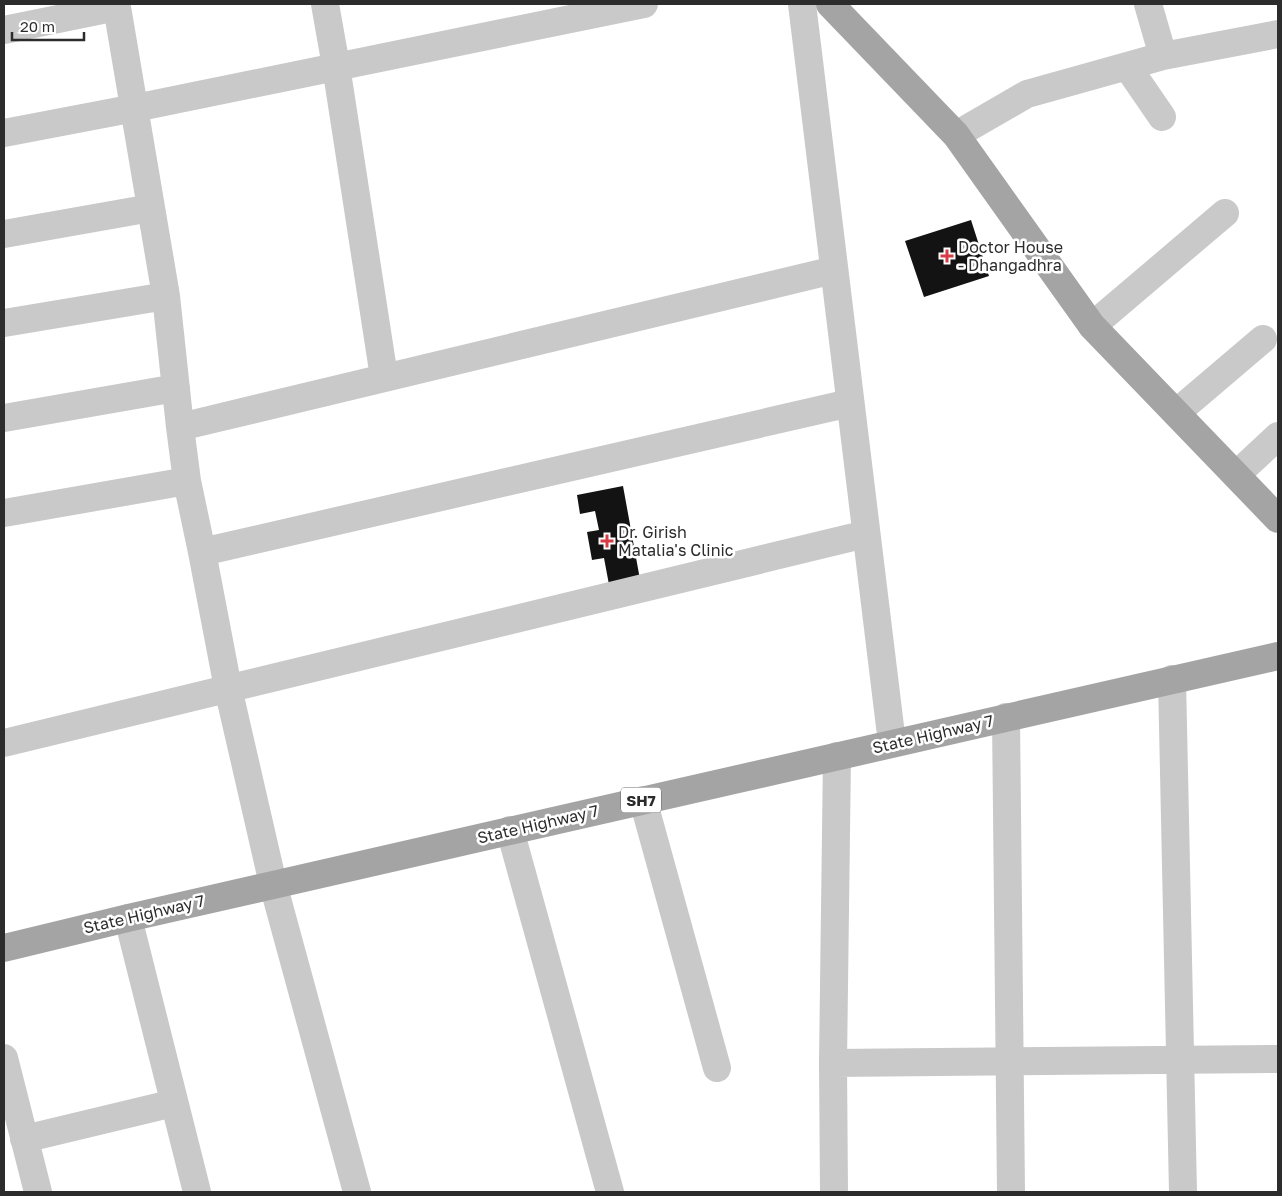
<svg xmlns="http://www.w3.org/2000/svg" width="1282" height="1196" viewBox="0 0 1282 1196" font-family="'Golos Text',sans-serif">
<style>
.building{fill:#131313}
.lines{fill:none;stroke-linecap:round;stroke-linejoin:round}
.minor{stroke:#c9c9c9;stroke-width:28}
.major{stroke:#a4a4a4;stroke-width:28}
.poi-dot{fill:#d53c45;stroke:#fff;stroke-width:2}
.labels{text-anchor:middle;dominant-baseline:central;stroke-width:5;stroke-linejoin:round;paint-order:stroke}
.shield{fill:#fff;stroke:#6b6b6b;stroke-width:1}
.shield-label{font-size:15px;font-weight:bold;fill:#2c2c2c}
.poi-label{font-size:16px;fill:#2c2c2c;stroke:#fff;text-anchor:start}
.street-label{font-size:16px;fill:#2c2c2c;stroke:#fff}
</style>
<rect width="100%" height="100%" fill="#fff"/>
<path class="building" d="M971,220L989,276L924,297L905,241Z
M623,486L641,585L610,590L604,558L592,560L587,532L599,530L595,511L580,514L577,495Z"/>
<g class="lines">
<path class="minor" d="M325,4L336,66L384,377
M802,4L892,743
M1148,4L1163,56
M4,30L117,7L166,296L180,427L187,481L202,552L228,688L273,884L357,1192
M1127,66L1162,117
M4,133L135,108L644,4
M956,135L1027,94L1163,56L1278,34
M4,234L151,208
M4,323L166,296
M1092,326L1225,213
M1176,413L1263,339
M4,418L176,388
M180,427L834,270
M1236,475L1278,436
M4,513L187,481
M202,552L850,403
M1172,679L1183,1192
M1006,717L1011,1192
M4,743L866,534
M643,800L717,1068
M510,830L610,1192
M128,918L197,1192
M4,1058L38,1192
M833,1063L1278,1059
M24,1139L174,1103
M834,1192L833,1063L837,756"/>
<path class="major" d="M830,4L956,135L1092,326L1278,519
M4,948L128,918L1278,656"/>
</g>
<g class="poi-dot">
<path d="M944.5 248.5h5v5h5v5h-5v5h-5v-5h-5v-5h5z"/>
<path d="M604.5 533.5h5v5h5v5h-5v5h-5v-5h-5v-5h5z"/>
</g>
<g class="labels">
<rect class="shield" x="621" y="787.5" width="40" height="25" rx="4"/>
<g class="shield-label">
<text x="641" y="800">SH7</text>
</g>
<g class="poi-label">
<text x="958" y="247">Doctor House<tspan x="958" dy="18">- Dhangadhra</tspan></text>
<text x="618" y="532">Dr. Girish<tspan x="618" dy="18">Matalia's Clinic</tspan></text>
</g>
<g class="street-label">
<text transform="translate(933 734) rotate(-13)">State Highway 7</text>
<text transform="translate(538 824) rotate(-13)">State Highway 7</text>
<text transform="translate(144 914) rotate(-13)">State Highway 7</text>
</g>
</g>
<rect width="1282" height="1196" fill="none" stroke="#2c2c2c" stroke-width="10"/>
<path d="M12 32v8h72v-8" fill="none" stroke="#2c2c2c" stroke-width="2.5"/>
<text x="20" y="32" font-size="15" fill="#2c2c2c" stroke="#ffffff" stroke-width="4" paint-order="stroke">20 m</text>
</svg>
